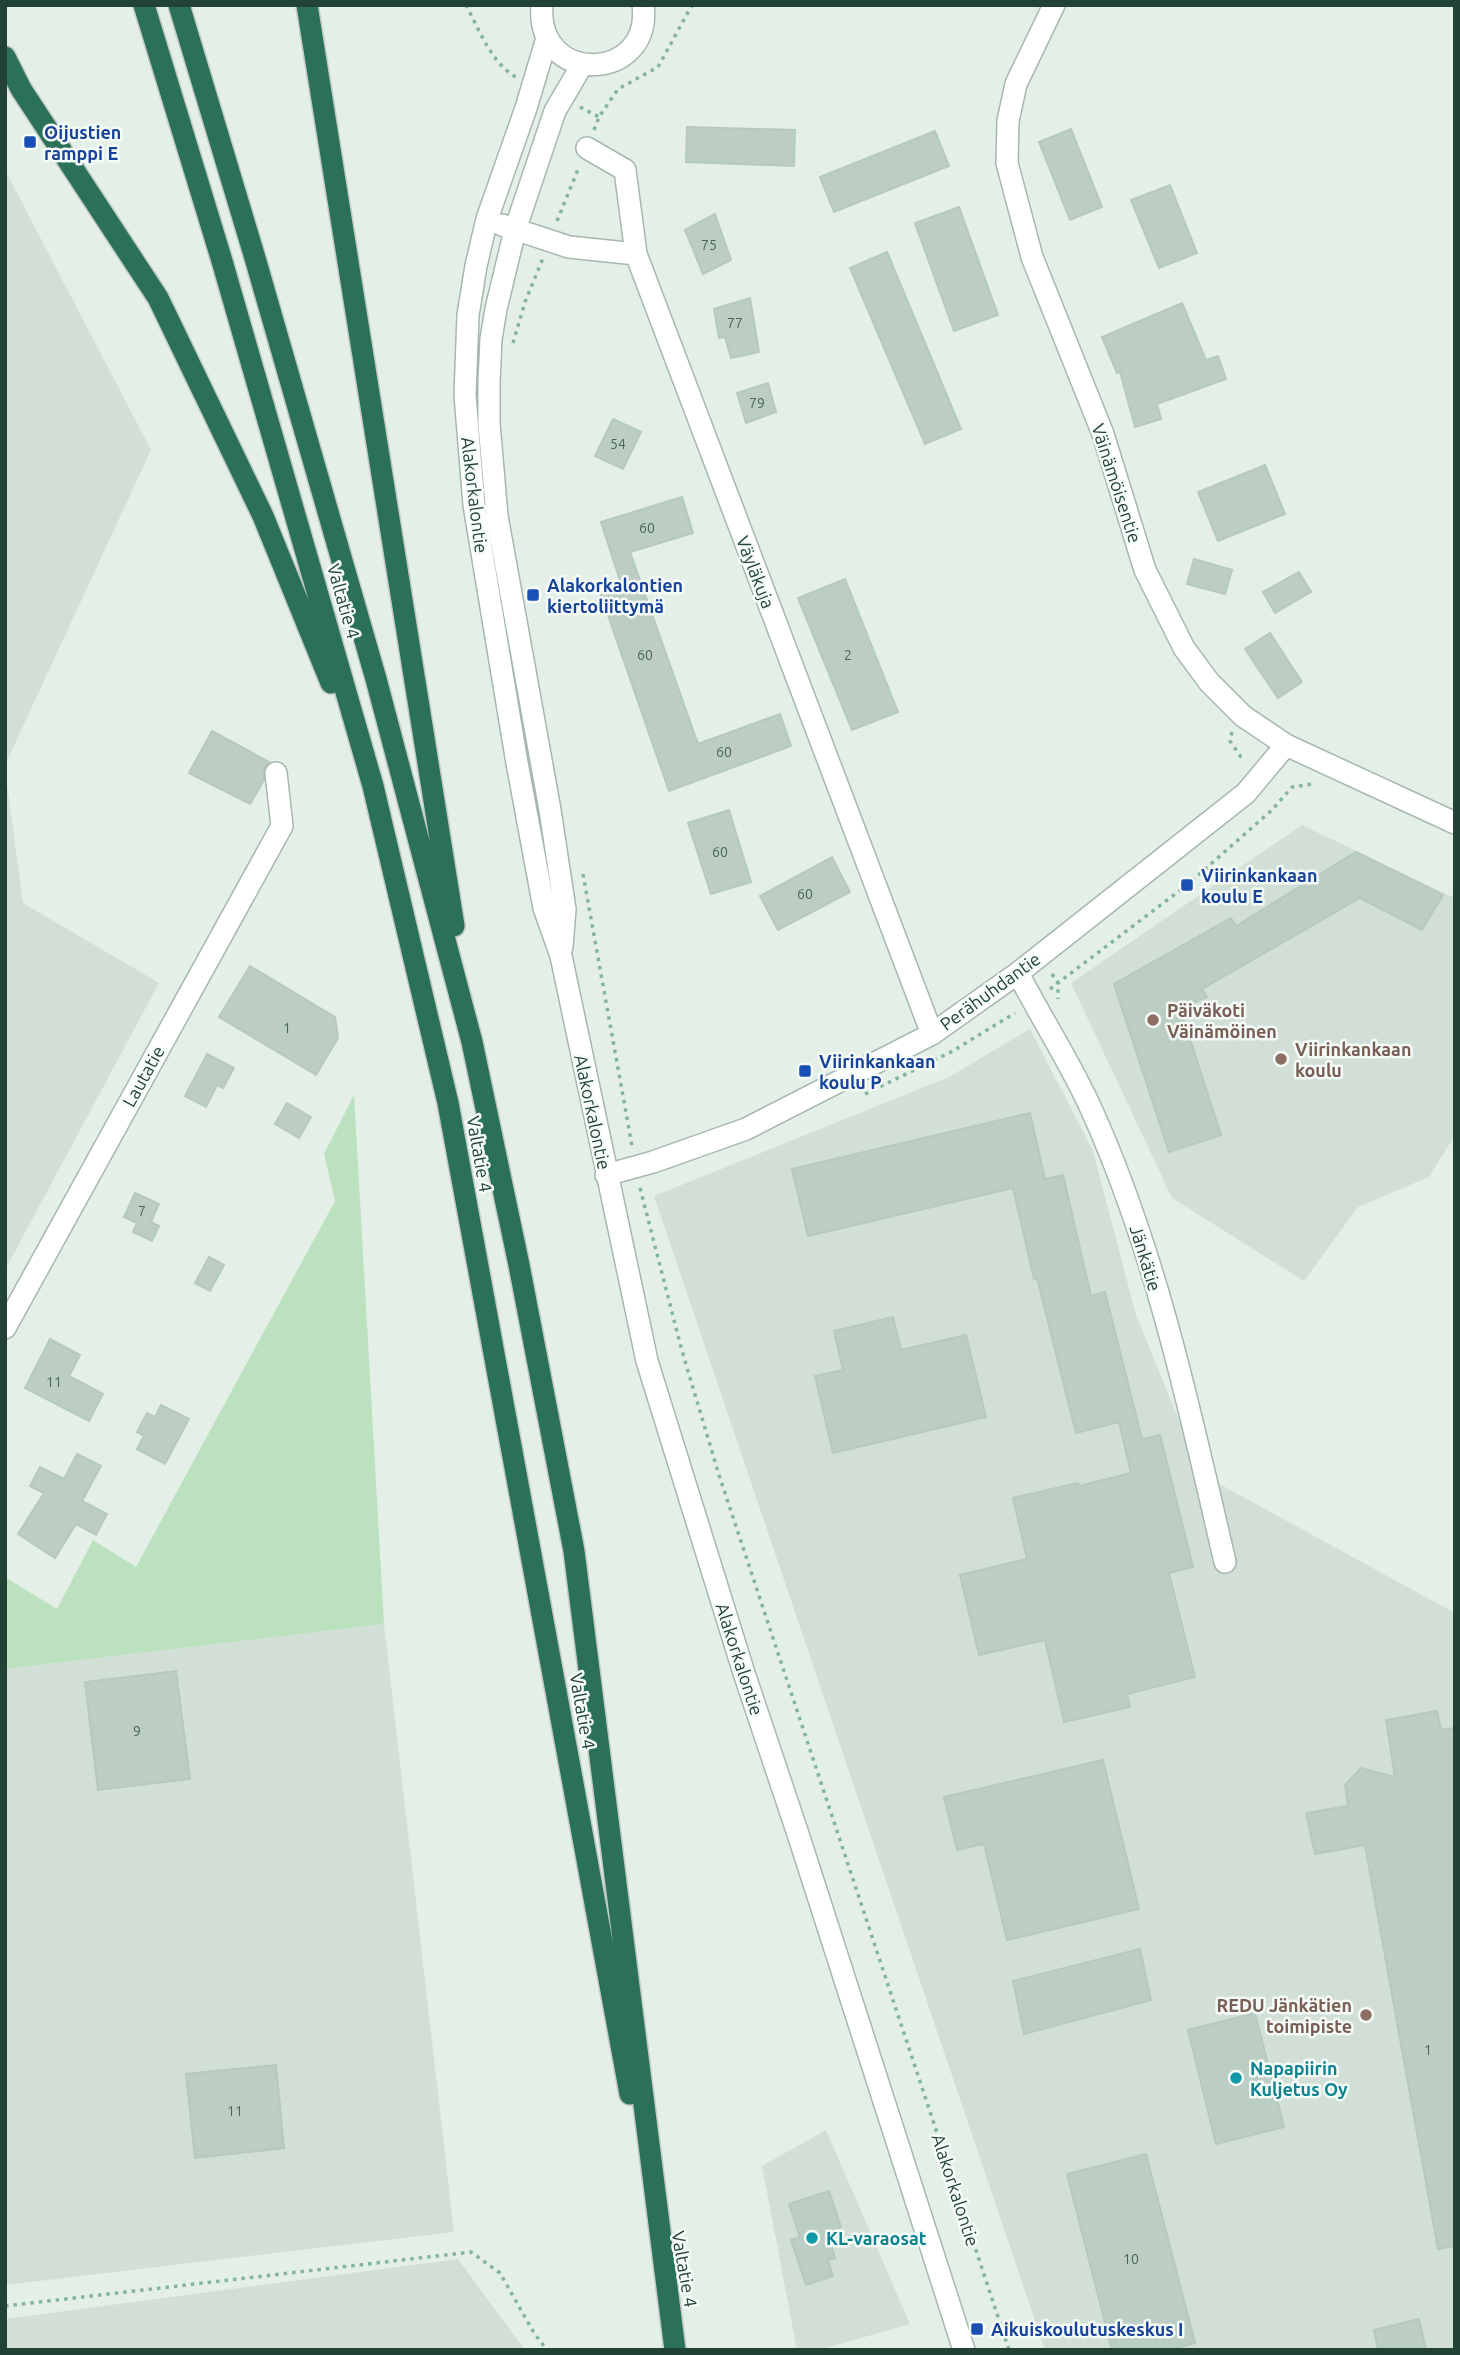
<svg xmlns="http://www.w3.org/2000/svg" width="1460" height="2355" viewBox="0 0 1460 2355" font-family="Ubuntu,sans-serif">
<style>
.built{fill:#d2dfd7}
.green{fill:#bbe1bf}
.building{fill:#bccdc3;stroke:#b6c9be;stroke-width:2}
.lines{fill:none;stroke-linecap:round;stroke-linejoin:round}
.minor-casing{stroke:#a6b8ae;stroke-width:24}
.highway-casing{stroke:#c1cac6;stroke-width:24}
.path{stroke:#82b59c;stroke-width:3.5;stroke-dasharray:3.5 5;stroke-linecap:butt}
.minor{stroke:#fff;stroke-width:21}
.highway{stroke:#2b7157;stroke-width:21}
.transit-dot{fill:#1a4fb4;stroke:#f5fbf7;stroke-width:2.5}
.education-dot{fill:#8d6e63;stroke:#f5fbf7;stroke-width:2.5}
.culture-dot{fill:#0f9aa8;stroke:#f5fbf7;stroke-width:2.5}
.labels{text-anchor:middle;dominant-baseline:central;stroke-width:5;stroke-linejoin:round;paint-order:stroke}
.number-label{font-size:14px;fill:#486558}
.transit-label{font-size:18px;font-weight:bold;fill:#164399;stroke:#f5fbf7;text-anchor:start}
.street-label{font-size:18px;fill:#214234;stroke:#f5fbf7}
.education-label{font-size:18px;font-weight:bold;fill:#785e54;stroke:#f5fbf7;text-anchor:start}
.culture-label{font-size:18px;font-weight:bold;fill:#0d838f;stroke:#f5fbf7;text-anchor:start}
</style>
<rect width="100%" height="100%" fill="#e4efe8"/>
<path class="built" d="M5,170L151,450L5,765Z
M5,769L23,903L159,983L5,1270Z
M1302,825L1455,898V1135L1429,1177L1358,1207L1304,1281L1172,1198L1071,983Z
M1030,1029L1093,1151L1136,1315L1201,1474L1455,1613V2350H1045L654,1196L949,1077Z
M384,1624L454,2232L5,2285V1669Z
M826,2130L910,2324L819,2350H797L762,2166Z
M458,2259L525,2350H5V2319Z"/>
<path class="green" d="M354,1095L384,1624L5,1669V1577L57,1609L93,1540L136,1567L335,1201L324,1154Z"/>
<path class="building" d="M687,127L795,130L794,166L686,162Z
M1071,129L1102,207L1070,220L1039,142Z
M935,131L949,166L834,212L820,177Z
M1170,185L1197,253L1159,268L1131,200Z
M959,207L998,315L954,331L915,223Z
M715,214L731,260L703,274L685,230Z
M887,252L961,429L925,444L850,268Z
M750,298L759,352L731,358L725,337L719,338L714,309Z
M1182,303L1206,360L1218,356L1226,379L1157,404L1161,419L1135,427L1120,372L1117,373L1102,337Z
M768,383L776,412L746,423L737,393Z
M613,419L641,432L623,469L595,456Z
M1265,465L1285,514L1218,541L1198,492Z
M682,497L693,533L630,552L698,744L780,714L791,746L669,791L600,592L621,584L601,522Z
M1194,559L1232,570L1225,594L1187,584Z
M1299,572L1311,592L1275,613L1263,592Z
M845,579L898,712L852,730L798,598Z
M1270,633L1302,682L1278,698L1245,649Z
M212,731L269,762L264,768V780L250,804L189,773Z
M729,810L751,882L711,894L688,823Z
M1356,852L1443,895L1422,930L1360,898L1202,989L1207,997L1180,1008L1221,1135L1169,1152L1114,984L1231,918L1236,926Z
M832,857L850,892L778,930L760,896Z
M250,966L335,1017L338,1038L316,1075L219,1017Z
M207,1054L234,1068L223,1088L217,1085L206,1107L185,1096Z
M287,1103L311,1117L299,1138L275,1124Z
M1030,1113L1045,1179L1063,1175L1091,1296L1105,1292L1142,1439L1160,1435L1193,1567L1169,1573L1195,1677L1127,1694L1130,1707L1064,1722L1045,1640L979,1655L960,1575L1027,1559L1013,1498L1078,1483L1079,1486L1131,1473L1119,1422L1076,1433L1037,1278L1034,1279L1013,1188L808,1236L792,1169Z
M135,1193L159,1204L151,1222L159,1226L152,1241L133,1232L137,1223L124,1217Z
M209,1257L224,1265L210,1291L195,1283Z
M893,1317L901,1350L966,1335L986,1417L833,1453L815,1376L843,1370L834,1331Z
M50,1339L80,1355L69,1376L103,1394L89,1421L25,1388Z
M161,1405L189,1419L165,1464L137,1449L144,1436L137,1432L147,1413L155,1417Z
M77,1454L101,1466L82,1501L107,1514L96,1535L76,1524L55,1558L18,1534L44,1493L30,1486L40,1467L64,1479Z
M176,1671L190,1779L98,1790L85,1682Z
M1437,1711L1441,1730L1455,1728V2246L1438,2249L1365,1845L1315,1854L1306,1813L1348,1806L1345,1785L1361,1768L1395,1777L1386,1720Z
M1103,1760L1139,1909L1007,1940L984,1844L957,1850L944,1797Z
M1140,1949L1151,2000L1024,2034L1013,1981Z
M1255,2013L1284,2127L1216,2144L1188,2030Z
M276,2065L284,2148L195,2158L186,2074Z
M1146,2154L1195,2343L1169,2350H1112L1067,2174Z
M829,2191L841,2227L827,2232L835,2258L828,2260L833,2276L806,2285L791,2240L800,2237L789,2204Z
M1419,2319L1426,2350H1378L1374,2330Z"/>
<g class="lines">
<defs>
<path id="minor" d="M542,5C535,86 653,83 643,5
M1054,5L1016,84L1008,121L1007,163L1032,257L1103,434L1145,570L1184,648L1209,682L1243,716L1286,745L1455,823
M547,38L526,108L487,219L476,266L468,315L465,395L474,505L517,763L544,908L561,956L647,1361L744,1673L798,1834L964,2350
M587,148L625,170L636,254L932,1034
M502,225L569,247L636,254
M562,947L565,909L550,810L497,516L489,423V382L491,339L496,309L515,230L555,111L582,65
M1018,973C1042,1020 1072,1065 1093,1113C1157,1256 1190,1411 1225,1562
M606,1175L653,1162L746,1129L932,1034L1018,973L1246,793L1286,745
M5,1328L282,826L276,773"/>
<path id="highway" d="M144,5L222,261L373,786L448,1103L630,2094
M179,5L255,258L376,679L472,1042L519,1265L574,1551L675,2350
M307,5L454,926
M5,57L21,89L158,298L263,516L331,683"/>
</defs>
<use href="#minor" class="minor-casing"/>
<use href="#highway" class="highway-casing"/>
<path class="path" d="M466,5C479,29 491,63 516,77
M580,107L599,117
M594,130L599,117L618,89L658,67L692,5
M557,221L579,167
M513,343L525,302L543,258
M1232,732L1230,741L1241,757L1246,759
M583,874L632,1146
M1052,974L1058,983V999
M1050,989L1187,885L1272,810L1292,787L1312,784L1313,781
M865,1094L951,1052L1015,1013
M640,1188L682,1351L719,1475L1009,2350
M5,2306L471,2252L500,2273L534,2333L547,2350"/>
<use href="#minor" class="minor"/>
<use href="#highway" class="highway"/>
</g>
<g class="transit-dot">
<rect x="23" y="135" width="14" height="14" rx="3.5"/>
<rect x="526" y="588" width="14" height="14" rx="3.5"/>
<rect x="1180" y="878" width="14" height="14" rx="3.5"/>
<rect x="798" y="1064" width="14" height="14" rx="3.5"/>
<rect x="970" y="2322" width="14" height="14" rx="3.5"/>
</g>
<g class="education-dot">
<circle cx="1153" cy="1020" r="7"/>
<circle cx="1281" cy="1059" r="7"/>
<circle cx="1366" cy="2015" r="7"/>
</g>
<g class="culture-dot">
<circle cx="1236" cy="2078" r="7"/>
<circle cx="812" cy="2238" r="7"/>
</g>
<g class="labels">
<g class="number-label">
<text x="709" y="245">75</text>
<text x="735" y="323">77</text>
<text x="757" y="403">79</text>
<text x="618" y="444">54</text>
<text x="647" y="528">60</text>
<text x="645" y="655">60</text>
<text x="848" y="655">2</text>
<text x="724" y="752">60</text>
<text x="720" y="852">60</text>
<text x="805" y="894">60</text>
<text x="287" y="1028">1</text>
<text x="142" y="1211">7</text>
<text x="54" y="1382">11</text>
<text x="137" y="1731">9</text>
<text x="1428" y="2050">1</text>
<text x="235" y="2111">11</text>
<text x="1131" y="2259">10</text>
</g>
<g class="transit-label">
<text x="44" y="132">Oijustien<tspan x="44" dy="21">ramppi E</tspan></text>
<text x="547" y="585">Alakorkalontien<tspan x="547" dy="21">kiertoliittymä</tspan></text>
<text x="1201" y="875">Viirinkankaan<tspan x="1201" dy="21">koulu E</tspan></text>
<text x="819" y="1061">Viirinkankaan<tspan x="819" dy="21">koulu P</tspan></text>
<text x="991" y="2329">Aikuiskoulutuskeskus I</text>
</g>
<g class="street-label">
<text transform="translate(1117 483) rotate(72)">Väinämöisentie</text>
<text transform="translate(475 495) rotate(83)">Alakorkalontie</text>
<text transform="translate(756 572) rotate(69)">Väyläkuja</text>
<text transform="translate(344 601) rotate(74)">Valtatie 4</text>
<text transform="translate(990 991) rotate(-36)">Perähuhdantie</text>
<text transform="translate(143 1076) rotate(-61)">Lautatie</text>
<text transform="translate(593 1112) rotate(78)">Alakorkalontie</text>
<text transform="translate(480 1154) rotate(80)">Valtatie 4</text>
<text transform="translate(1146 1258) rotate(73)">Jänkätie</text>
<text transform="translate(740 1659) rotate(72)">Alakorkalontie</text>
<text transform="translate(583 1711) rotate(80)">Valtatie 4</text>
<text transform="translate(956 2190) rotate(72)">Alakorkalontie</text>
<text transform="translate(685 2269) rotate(80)">Valtatie 4</text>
</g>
<g class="education-label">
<text x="1167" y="1010">Päiväkoti<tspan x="1167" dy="21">Väinämöinen</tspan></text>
<text x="1295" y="1049">Viirinkankaan<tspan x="1295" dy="21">koulu</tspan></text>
<text x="1352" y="2005" text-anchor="end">REDU Jänkätien<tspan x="1352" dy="21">toimipiste</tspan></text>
</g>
<g class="culture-label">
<text x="1250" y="2068">Napapiirin<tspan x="1250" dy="21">Kuljetus Oy</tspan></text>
<text x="826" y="2238">KL-varaosat</text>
</g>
</g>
<rect width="1460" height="2355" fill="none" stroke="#214234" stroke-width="14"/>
</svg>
